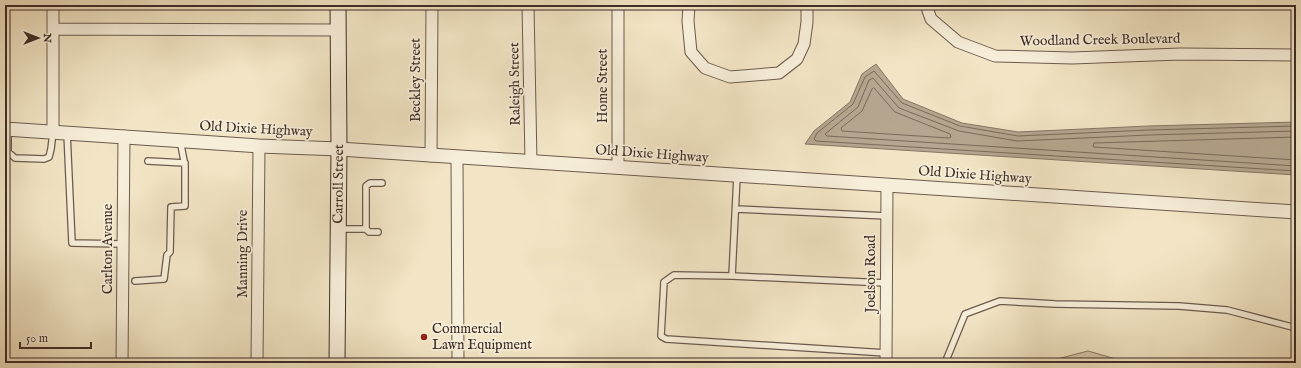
<svg xmlns="http://www.w3.org/2000/svg" width="1301" height="368" viewBox="0 0 1301 368" font-family="'IM FELL English',serif">
<style>
.green{fill:#d3c6aa;stroke:#887a68}
.water{fill:#b5a68f;stroke:#857665}
.lines{fill:none;stroke-linecap:round;stroke-linejoin:round}
.shore{stroke:#7a6a5a;stroke-width:1}
.service-casing{stroke:#6b5b4e;stroke-width:8}
.minor-casing{stroke:#6b5b4e;stroke-width:13}
.tertiary-casing{stroke:#6b5b4e;stroke-width:15}
.secondary-casing{stroke:#3e2d26;stroke-width:17}
.service{stroke:#f7eed9;stroke-width:5.5}
.minor{stroke:#f7eed9;stroke-width:11}
.tertiary{stroke:#f7eed9;stroke-width:13}
.secondary{stroke:#f7eed9;stroke-width:15}
.poi-dot{fill:#8f2418;stroke:#f7eed9;stroke-width:1.5}
.labels{text-anchor:middle;dominant-baseline:central;stroke-width:3.5;stroke-linejoin:round;paint-order:stroke}
.street-label{font-size:14px;fill:#3e2d26;stroke:#f7eed9}
.poi-label{font-size:14px;fill:#3e2d26;stroke:#f7eed9;text-anchor:start}
</style>
<rect width="100%" height="100%" fill="#f2e5c5"/>
<filter id="stains"><feTurbulence type="fractalNoise" baseFrequency=".005" numOctaves="4"/><feColorMatrix values="0 0 0 0 .2 0 0 0 0 .09 0 0 0 0 .02 0 0 0 .5 -.17"/></filter>
<radialGradient id="worn" r=".72"><stop offset=".6" stop-color="#630" stop-opacity="0"/><stop offset="1" stop-color="#630" stop-opacity=".3"/></radialGradient>
<path class="green" d="M1088,351L1130,363H1047L1053,360Z"/>
<path class="water" d="M876,64L903,99L962,123L1018,132L1148,126L1296,122V175L805,144L814,131L850,102L862,74Z"/>
<g class="lines">
<path class="shore" d="M874,88L895,112L950,134L951,137L949,138L842,131L841,128L862,111L872,89Z
M1296,126L1149,130L1018,136L960,126L902,103L874,71L865,77L853,104L817,133L814,139L816,141L1296,171
M1296,131L1149,135L1017,141L959,131L899,108L873,78L869,80L858,107L825,134L827,136L1296,166
M1296,137L1094,143L1093,146L1094,147L1296,160"/>
<defs>
<path id="service" d="M8,129V152L15,158L44,159L49,157L51,149L53,132
M67,133L72,243L123,244
M148,161L185,163
M736,209L887,216
M339,229H366
M378,232H369L366,229V186L370,183H382
M732,276L737,176
M135,281L164,279L167,255L170,252L171,207L185,206V166L180,140
M886,353L666,339L661,336L664,282L674,275L732,276L886,283
M945,363L965,314L1000,301L1055,304L1179,306L1227,310L1296,328"/>
<path id="minor" d="M528,5L531,162
M689,5L688,21L691,52L705,68L730,77L779,73L797,59L804,44L807,22V5
M926,5L931,19L958,42L995,56L1072,58L1180,54L1296,55
M53,29L338,30
M53,131V5
M431,156L432,5
M457,157L458,363
M618,168V5
M122,363L124,136
M257,363L259,146
M886,363L887,185"/>
<path id="tertiary" d="M5,129L259,146L339,149L1296,212"/>
<g id="secondary">
<path id="s1" d="M337,363L339,149L338,5"/>
</g>
</defs>
<use href="#service" class="service-casing"/>
<use href="#minor" class="minor-casing"/>
<use href="#tertiary" class="tertiary-casing"/>
<use href="#secondary" class="secondary-casing"/>
<use href="#service" class="service"/>
<use href="#minor" class="minor"/>
<use href="#tertiary" class="tertiary"/>
<use href="#secondary" class="secondary"/>
</g>
<circle class="poi-dot" cx="424" cy="337" r="4"/>
<g class="labels">
<g class="street-label">
<text transform="translate(1100 40) rotate(-1)">Woodland Creek Boulevard</text>
<text transform="translate(416 80) rotate(-90)">Beckley Street</text>
<text transform="translate(515 84) rotate(-91)">Raleigh Street</text>
<text transform="translate(603 86) rotate(-90)">Home Street</text>
<text transform="translate(256 129) rotate(3)">Old Dixie Highway</text>
<text transform="translate(652 154) rotate(4)">Old Dixie Highway</text>
<text transform="translate(975 175) rotate(4)">Old Dixie Highway</text>
<text stroke="none"><textPath href="#s1" startOffset="179">Carroll Street</textPath></text>
<text transform="translate(108 249) rotate(-90)">Carlton Avenue</text>
<text transform="translate(243 254) rotate(-90)">Manning Drive</text>
<text transform="translate(871 274) rotate(-90)">Joelson Road</text>
</g>
<g class="poi-label">
<text x="432" y="329">Commercial<tspan x="432" dy="16">Lawn Equipment</tspan></text>
</g>
</g>
<rect width="1301" height="368" fill="none" stroke="#f2e5c5" stroke-width="20"/>
<rect x="6" y="6" width="1289" height="356" fill="none" stroke="#3e2d26" stroke-width="2"/>
<rect x="10" y="10" width="1281" height="348" fill="none" stroke="#3e2d26"/>
<g transform="translate(38 38) rotate(90)" stroke="#f7eed9" stroke-width="3" paint-order="stroke">
<path d="M0-3L7 15L0 10L-7 15Z" fill="#3e2d26"/>
<text y="-6" font-size="11" font-weight="bold" text-anchor="middle" fill="#3e2d26">N</text>
</g>
<path d="M20 342v6h71v-6" fill="none" stroke="#3e2d26" stroke-width="2"/>
<text x="26" y="342" font-size="12" fill="#3e2d26" stroke="#f7eed9" stroke-width="3" paint-order="stroke">50 m</text>
<rect width="100%" height="100%" filter="url(#stains)"/>
<rect width="100%" height="100%" fill="url(#worn)"/>
</svg>
